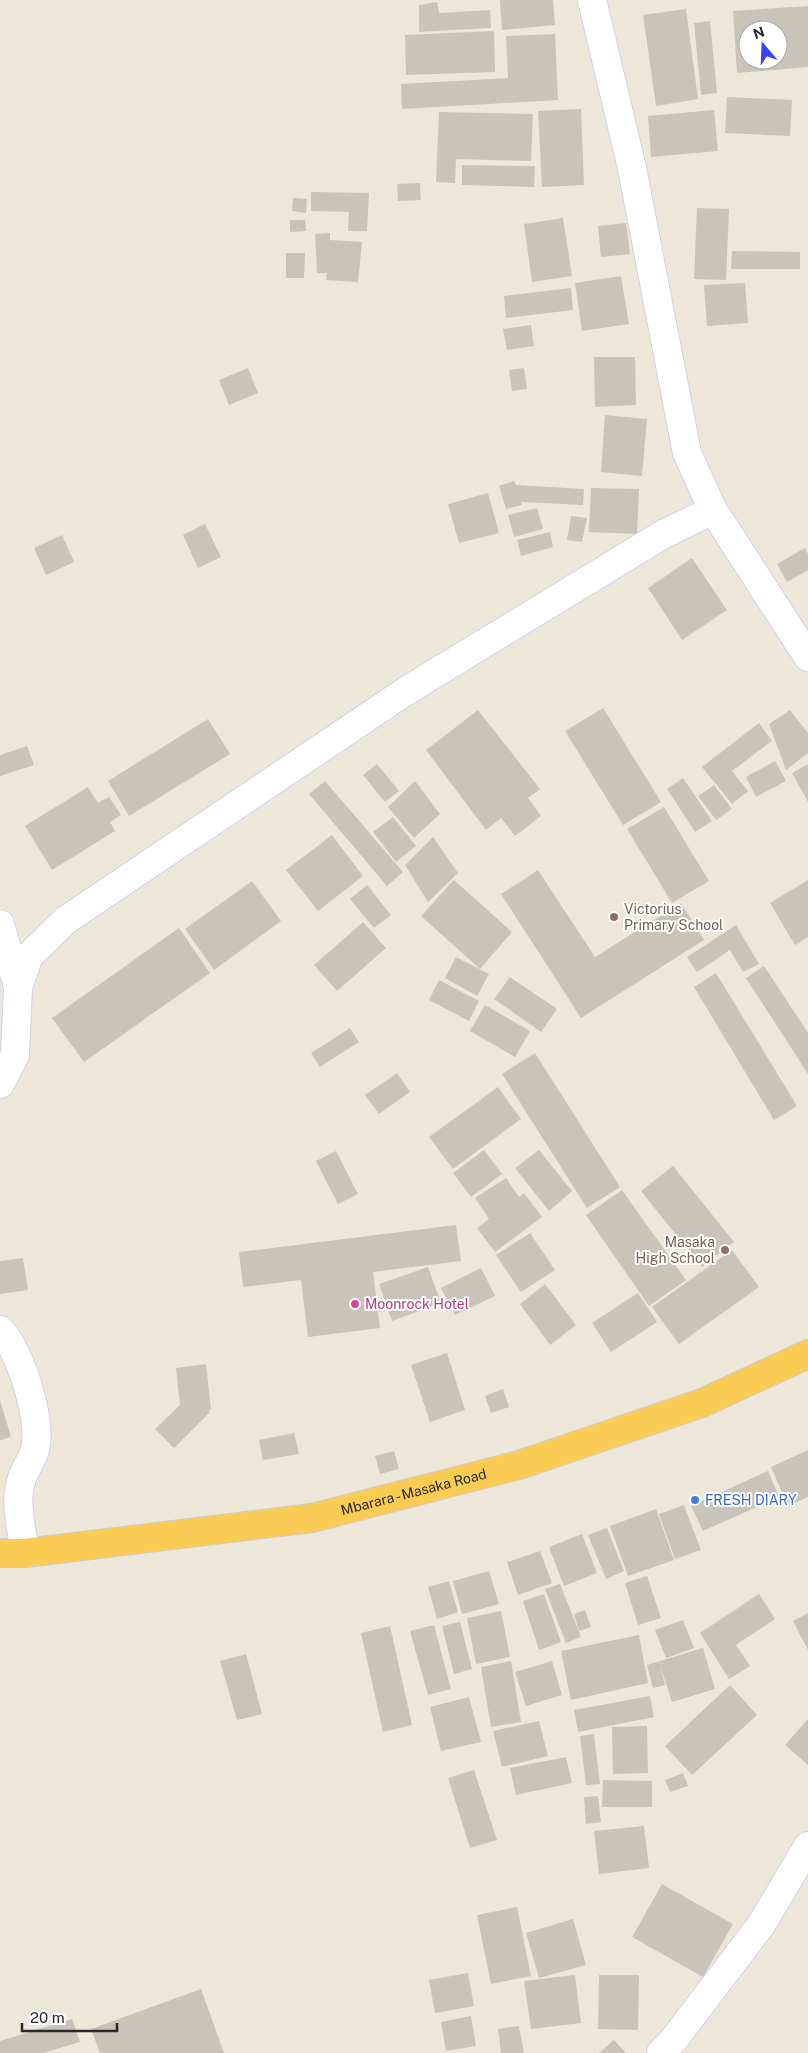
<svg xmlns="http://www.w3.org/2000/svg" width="808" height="2053" viewBox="0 0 808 2053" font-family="'Public Sans',sans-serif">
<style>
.building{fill:#c8c4ba;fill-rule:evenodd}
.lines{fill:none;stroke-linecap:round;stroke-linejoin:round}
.minor-casing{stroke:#d0d1e3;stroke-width:30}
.trunk-casing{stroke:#ccc;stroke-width:30}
.minor{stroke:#fff;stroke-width:28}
.trunk{stroke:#fbcc54;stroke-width:28}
.education-dot{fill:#8d6e63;stroke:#fff;stroke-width:2}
.hotel-dot{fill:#d1479c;stroke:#fff;stroke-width:2}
.shop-dot{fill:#3f7fe0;stroke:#fff;stroke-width:2}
.labels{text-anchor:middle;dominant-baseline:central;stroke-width:4;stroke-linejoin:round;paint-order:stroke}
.education-label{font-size:14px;fill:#785e54;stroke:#fff;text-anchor:start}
.hotel-label{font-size:14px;fill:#b23c85;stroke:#fff;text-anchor:start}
.street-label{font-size:14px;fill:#292929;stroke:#fff}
.shop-label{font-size:14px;fill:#366cbe;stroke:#fff;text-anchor:start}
</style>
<rect width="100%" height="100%" fill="#ede7da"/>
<path class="building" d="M500,0H553L555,25L502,30Z
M437,2L439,13L490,10L491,28L419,32V5Z
M808,6V67L737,73L733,11ZM748,30H778V60H748Z
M686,9L698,99L656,106L643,15Z
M710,21L717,93L701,95L694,23Z
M494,31L495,72L406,75L405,35Z
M555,34L558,100L402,109L401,84L508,78L506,36Z
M727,97L792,100L790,136L725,133Z
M581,109L584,185L542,187L538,111Z
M714,110L718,151L651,157L648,116Z
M439,112L533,114L531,161L456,159L455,183L436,182Z
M462,165L535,166L534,187L462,185Z
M420,183L421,200L398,201L397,184Z
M311,192L369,193L367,231H348L349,212L311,211Z
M293,198L307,199L306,213L292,211Z
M697,208L729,209L726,280L694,279Z
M563,218L572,276L532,282L524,224Z
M290,220H305L306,231L290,232Z
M626,223L630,254L601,257L598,226Z
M330,233V240L362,242L358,282L326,280L327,273H317L315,234Z
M732,251L800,252V269H731Z
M286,253H305L304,278H286Z
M621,276L629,324L582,331L575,283Z
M745,283L748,323L707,326L704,285Z
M571,288L573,310L506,318L504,296Z
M531,325L534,346L507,350L503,329Z
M594,357H635L636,405L595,407Z
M248,368L258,393L229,405L219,380Z
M524,368L527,389L512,391L509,370Z
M605,415L647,419L642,476L601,472Z
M514,481L516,485L584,489L583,505L521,502L522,505L506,509L499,486Z
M591,488L639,489L637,534L589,532Z
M488,493L499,533L459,543L448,504Z
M537,508L543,529L514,537L508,515Z
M571,516L587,518L582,542L567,540Z
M205,524L221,557L198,568L183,535Z
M550,532L553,547L521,556L517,540Z
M62,535L74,562L46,575L34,548Z
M805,548L808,554V570L787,582L777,564Z
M692,558L727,610L682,640L648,588Z
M603,708L661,802L623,825L565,731Z
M478,710L540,789L528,798L541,816L515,836L501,818L486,830L426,750Z
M790,710L808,733V753L786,770L769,724Z
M208,719L230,754L129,816L108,781Z
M759,723L772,741L732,771L748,791L732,804L702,767Z
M27,746L34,765L0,776V755Z
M775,761L786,781L756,797L746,777Z
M377,764L399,791L385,802L363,775Z
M808,764V802L792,773Z
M683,778L712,821L695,832L667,789Z
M325,781L403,872L387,886L309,794Z
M415,781L440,814L414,838L388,807Z
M714,785L732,809L716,820L698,796Z
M88,787L98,803L109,797L121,815L110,822L115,831L52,870L25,826Z
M664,807L709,881L672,903L627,829Z
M393,817L416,846L396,862L373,832Z
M332,835L363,876L318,911L286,870Z
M433,837L458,873L428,902L405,865Z
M538,870L595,957L681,903L704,940L581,1018L501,894Z
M454,880L512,932L480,969L421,916Z
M808,880V937L795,945L770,903Z
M252,881L281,921L214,970L185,929Z
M367,885L391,915L374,928L350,899Z
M363,922L386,948L337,991L314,965Z
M736,925L759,964L743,972L730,950L697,972L687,957Z
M179,928L210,973L84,1062L52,1018Z
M456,957L489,974L477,996L445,978Z
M764,966L808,1033V1074L746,978Z
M716,973L797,1106L774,1120L694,987Z
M510,977L557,1009L541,1032L494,999Z
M439,980L479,1001L469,1021L429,1000Z
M485,1005L530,1031L515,1057L470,1031Z
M350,1028L359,1042L320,1067L311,1053Z
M535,1053L620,1187L587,1208L502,1074Z
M397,1073L410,1092L379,1114L365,1095Z
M498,1087L521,1119L453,1169L429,1137Z
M484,1150L502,1174L471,1197L453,1173Z
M539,1150L572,1191L549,1211L515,1168Z
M336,1151L358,1194L338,1204L316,1161Z
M673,1166L734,1242L702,1267L641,1191Z
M506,1178L519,1197L524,1193L542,1217L495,1252L477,1228L489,1219L475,1198Z
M622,1190L686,1280L649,1306L586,1215Z
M456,1225L461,1261L373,1272L380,1328L308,1337L301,1280L243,1287L239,1252Z
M530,1233L555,1270L521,1292L496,1255Z
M732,1250L759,1287L679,1344L652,1307Z
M23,1258L28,1290L0,1294V1261Z
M428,1267L441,1303L392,1321L379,1284Z
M481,1268L495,1296L455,1315L441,1288Z
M545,1284L576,1325L550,1345L520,1304Z
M638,1293L657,1322L611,1352L592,1323Z
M447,1353L465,1410L430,1422L411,1365Z
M206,1364L211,1410L208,1411L210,1412L174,1448L155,1429L180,1405L176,1368Z
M503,1389L509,1407L491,1413L485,1396Z
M0,1400L11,1437L0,1440Z
M294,1433L299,1454L263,1460L259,1440Z
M808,1450V1497L788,1506L771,1467Z
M394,1451L399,1469L380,1474L375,1456Z
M768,1471L779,1497L703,1531L691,1506Z
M684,1505L701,1550L675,1559L659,1514Z
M656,1509L674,1560L628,1576L610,1526Z
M607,1528L624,1571L606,1579L588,1535Z
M582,1534L597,1573L564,1586L549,1547Z
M540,1551L552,1583L518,1595L507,1562Z
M489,1571L499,1604L462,1614L453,1581Z
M647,1576L661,1618L638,1625L625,1583Z
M449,1581L458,1612L437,1619L428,1587Z
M560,1584L581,1637L566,1643L545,1589Z
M544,1594L561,1642L539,1650L523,1601Z
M759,1594L775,1619L736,1645L750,1666L729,1679L700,1633Z
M585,1610L591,1627L579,1631L574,1614Z
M501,1611L510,1657L476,1664L467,1618Z
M808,1613V1650L793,1621Z
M683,1620L694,1648L666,1658L655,1630Z
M460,1622L472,1669L454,1674L442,1626Z
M434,1625L451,1689L428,1695L410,1631Z
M390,1626L412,1725L383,1732L361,1633Z
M639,1635L648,1683L571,1700L561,1651Z
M703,1648L715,1689L672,1702L660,1665L665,1685L653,1688L647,1665Z
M246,1654L262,1714L237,1720L220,1661Z
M511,1661L521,1722L491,1727L481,1667Z
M552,1661L562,1695L526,1706L515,1672Z
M730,1685L757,1715L692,1775L665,1746Z
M650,1696L654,1717L578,1732L574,1710Z
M469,1697L481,1742L441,1751L430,1707Z
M808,1719V1765L785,1745Z
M539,1721L548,1756L502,1767L493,1731Z
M647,1726L648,1773L613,1774L612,1727Z
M594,1734L600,1784L586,1785L580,1736Z
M566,1757L572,1783L516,1795L510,1768Z
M474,1770L497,1840L470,1848L448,1778Z
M683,1773L688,1786L670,1792L665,1780Z
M603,1780L652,1781V1807H602Z
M598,1796L601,1822L586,1824L584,1797Z
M644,1826L649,1868L599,1874L594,1831Z
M662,1884L733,1924L703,1977L632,1937Z
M517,1907L531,1976L491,1984L477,1915Z
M573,1919L586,1965L539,1978L526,1933Z
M468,1973L474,2006L435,2013L429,1980Z
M575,1975L581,2023L531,2029L524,1981Z
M599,1975H639L638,2030L598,2029Z
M201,1989L224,2053H100L91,2029Z
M471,2016L476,2046L446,2051L441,2022Z
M72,2019L80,2042L43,2053H0V2041Z
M519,2026L524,2053H501L498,2029Z
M614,2040L626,2053H599Z"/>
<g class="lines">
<defs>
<path id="minor" d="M592,0L632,168L687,453L713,510L808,657
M0,924L18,987
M0,1084L15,1055L18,987L29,956L66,920L406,691L662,535L713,510
M0,1330C21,1351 44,1425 34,1453C28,1468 21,1473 19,1492C16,1511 23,1534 25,1553
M661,2053L675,2038L761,1925L808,1846"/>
<g id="trunk">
<path id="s1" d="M0,1553H25L312,1518L519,1465L702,1403L808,1354"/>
</g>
</defs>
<use href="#minor" class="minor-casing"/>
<use href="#trunk" class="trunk-casing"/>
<use href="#minor" class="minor"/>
<use href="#trunk" class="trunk"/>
</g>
<g class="education-dot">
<circle cx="614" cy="917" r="5"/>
<circle cx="725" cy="1250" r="5"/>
</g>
<circle class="hotel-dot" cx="355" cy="1304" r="5"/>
<circle class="shop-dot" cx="695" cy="1500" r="5"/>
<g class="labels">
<g class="education-label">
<text x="624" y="909">Victorius<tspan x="624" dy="16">Primary School</tspan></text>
<text x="715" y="1242" text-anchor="end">Masaka<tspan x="715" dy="16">High School</tspan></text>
</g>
<g class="hotel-label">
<text x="365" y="1304">Moonrock Hotel</text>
</g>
<g class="street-label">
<text stroke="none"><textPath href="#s1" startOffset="419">Mbarara - Masaka Road</textPath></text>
</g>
<g class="shop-label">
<text x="705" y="1500">FRESH DIARY</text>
</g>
</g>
<g transform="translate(763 45) rotate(341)"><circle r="24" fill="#ffffff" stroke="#a9a9a9"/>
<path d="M0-4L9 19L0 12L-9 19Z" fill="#3541ff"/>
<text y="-8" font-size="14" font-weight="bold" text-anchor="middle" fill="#292929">N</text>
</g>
<path d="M22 2023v8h95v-8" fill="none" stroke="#292929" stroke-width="2.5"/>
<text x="30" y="2023" font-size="15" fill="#292929" stroke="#ffffff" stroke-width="4" paint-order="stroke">20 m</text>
</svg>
